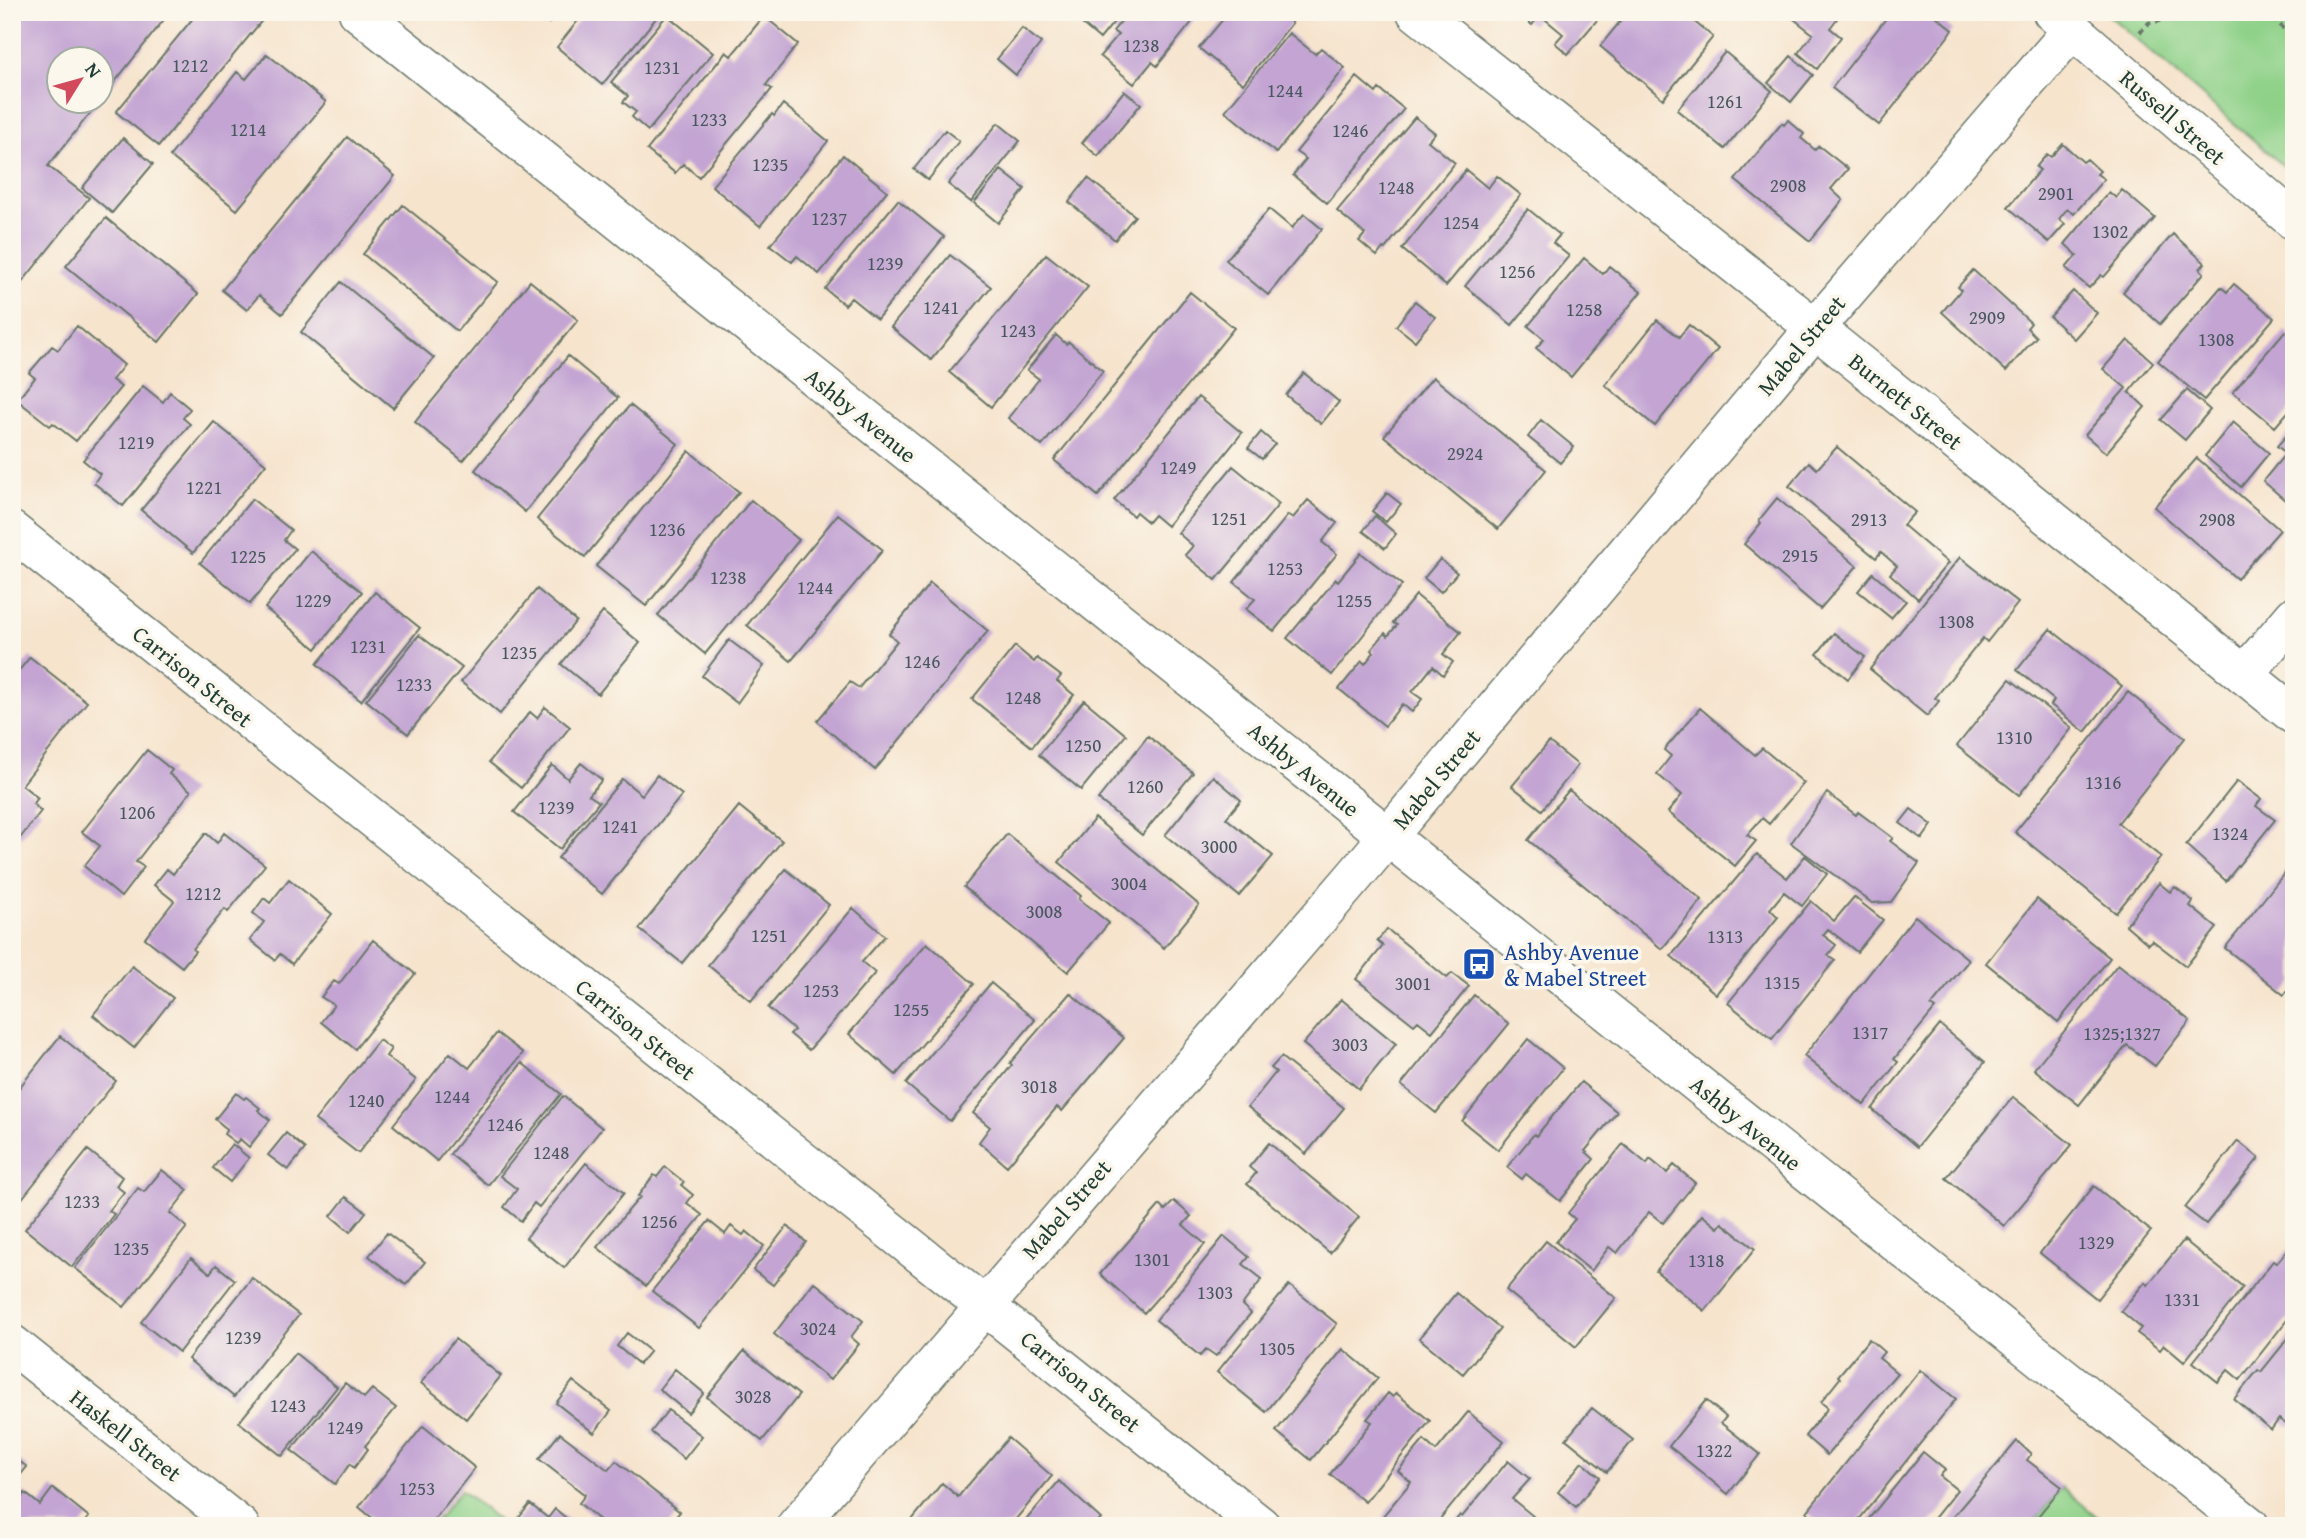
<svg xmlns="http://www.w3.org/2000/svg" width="2306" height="1538" viewBox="0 0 2306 1538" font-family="'Gentium Book Plus',serif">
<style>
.green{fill:#8fd189;stroke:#57875e;stroke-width:2}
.building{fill:#c3a4d3}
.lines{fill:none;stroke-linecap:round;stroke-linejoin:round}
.street-casing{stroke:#6a776a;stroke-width:41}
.primary-casing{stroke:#6a776a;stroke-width:41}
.path{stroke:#6a776a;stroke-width:4.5;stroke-dasharray:5 5;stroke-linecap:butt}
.street{stroke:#fff;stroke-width:38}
.primary{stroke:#fff;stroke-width:38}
.labels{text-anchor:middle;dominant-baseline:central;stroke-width:7;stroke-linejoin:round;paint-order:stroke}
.number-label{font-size:19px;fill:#48575c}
.street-label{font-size:23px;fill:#1f3d34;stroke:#fbf7ec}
.transit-label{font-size:23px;fill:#164399;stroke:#fbf7ec;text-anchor:start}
</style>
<rect width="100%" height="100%" fill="#fbf7ec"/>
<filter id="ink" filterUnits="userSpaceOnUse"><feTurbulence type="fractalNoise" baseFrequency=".0143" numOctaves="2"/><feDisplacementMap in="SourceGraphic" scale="14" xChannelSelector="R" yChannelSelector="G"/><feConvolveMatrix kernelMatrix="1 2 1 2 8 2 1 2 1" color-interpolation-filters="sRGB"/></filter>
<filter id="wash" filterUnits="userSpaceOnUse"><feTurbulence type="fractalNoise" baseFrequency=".00686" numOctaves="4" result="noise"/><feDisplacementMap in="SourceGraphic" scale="28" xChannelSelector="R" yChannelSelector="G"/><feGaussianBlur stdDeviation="1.57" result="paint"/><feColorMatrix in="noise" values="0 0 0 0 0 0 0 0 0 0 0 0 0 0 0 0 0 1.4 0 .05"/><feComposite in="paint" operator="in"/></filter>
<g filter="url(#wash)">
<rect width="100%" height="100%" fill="#f6e4cd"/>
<path class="green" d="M2105,12H2294V175Z
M2062,1487L2108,1526H2030Z
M461,1490L505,1526H432Z"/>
<g id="blocks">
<path class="building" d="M12,12H170L102,98V60H60V102H99L48,166L89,198L12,295Z
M198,12H258L264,18L159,146L116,112Z
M535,12H558L549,23Z
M585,12H661L602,85L557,47Z
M1076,12H1122L1100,39L1073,16Z
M1136,12H1200L1157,66L1152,62L1134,84L1100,56L1118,35L1113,31L1127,14L1131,18Z
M1229,12H1280L1292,23L1243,84L1199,48Z
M1521,12H1604L1568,54L1555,43L1563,34L1540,15L1532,25L1519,14Z
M1628,12H1674L1682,19L1686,15L1713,37L1663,99L1600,46Z
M1785,12H1842L1830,28L1841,37L1817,69L1798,53L1813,34Z
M1891,12H1931L1953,30L1879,125L1832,88Z
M667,15L713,53L648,131L632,117L636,112L623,102L628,96L611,82Z
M764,16L798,44L766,85L772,89L699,177L683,164L675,173L647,150L726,52L731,56Z
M1022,28L1041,43L1016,75L997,59Z
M1289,33L1315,54L1321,48L1345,68L1276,153L1225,111Z
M1725,52L1772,91L1725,149L1677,110Z
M267,54L326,102L237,210L170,156L237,72L246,79Z
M1791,56L1813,75L1791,102L1768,83Z
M1357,77L1376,93L1379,89L1404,109L1327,203L1293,175L1306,159L1296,152Z
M1124,91L1141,104L1098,156L1082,143Z
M783,104L828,141L760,226L712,186L772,114L774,116Z
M1415,117L1435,133L1428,141L1455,163L1385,249L1383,248L1377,256L1359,241L1365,234L1337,211Z
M1788,120L1804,134L1801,138L1815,150L1819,146L1848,169L1831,189L1843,200L1810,241L1735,180L1782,123L1784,125Z
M998,123L1020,141L971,202L948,184Z
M945,130L959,141L928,180L914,169Z
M347,137L395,176L282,314L259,295L247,310L222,290Z
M123,138L153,164L112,213L82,188Z
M2063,144L2083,162L2087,159L2100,171L2097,174L2104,179L2074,214L2067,209L2059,219L2065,224L2049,242L2008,207L2040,170L2036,167L2047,154L2051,157Z
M843,155L887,191L819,274L797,256L792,262L770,245Z
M1001,170L1025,189L998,223L974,203Z
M1466,170L1488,188L1497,176L1521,195L1446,286L1402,249Z
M1088,178L1135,216L1115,240L1069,202Z
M2122,190L2155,218L2104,277L2101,275L2089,288L2066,268L2077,255L2065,244L2109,192L2116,198Z
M898,200L944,237L877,319L851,298L845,305L825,289Z
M403,205L498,282L457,331L363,254Z
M1269,209L1292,228L1304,214L1322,229L1268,295L1226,260Z
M1528,209L1560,235L1553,243L1569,256L1512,325L1465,286Z
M106,218L198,294L159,342L66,266Z
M2173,234L2205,263L2200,269L2204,273L2160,324L2123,292Z
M1046,254L1088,287L991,407L949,372Z
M950,255L991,287L931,360L891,327Z
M1584,258L1603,274L1609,266L1641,292L1571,377L1536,348L1544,339L1528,326Z
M1973,270L2031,323L2027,328L2036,337L2006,371L1942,312L1961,290L1958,287Z
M530,281L578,320L463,461L415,422Z
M341,282L434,358L393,408L301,332Z
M2234,284L2274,318L2204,400L2158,361L2221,287L2227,292Z
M2073,291L2097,313L2074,339L2050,317Z
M1190,292L1234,328L1098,496L1054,460Z
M1415,301L1435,317L1415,341L1396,326Z
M1657,320L1679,337L1689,325L1718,349L1655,426L1605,385Z
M77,326L124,365L112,380L121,387L76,441L53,423L50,426L17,400L35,378L29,373L52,346L58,350Z
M2285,331L2294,338V405L2275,427L2233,392Z
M1056,335L1066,344L1069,342L1103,371L1042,446L1008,418L1039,379L1027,370Z
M2128,340L2153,362L2129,392L2145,407L2106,453L2085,435L2126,388L2103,369Z
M568,356L618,398L525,512L475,470Z
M1304,373L1339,402L1321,424L1286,395Z
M1433,377L1546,470L1498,529L1384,436Z
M143,386L163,402L170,392L190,409L183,418L190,424L123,506L94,483L100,474L83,460Z
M2187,390L2210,410L2185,440L2161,420Z
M1198,397L1242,433L1167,526L1154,515L1148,522L1136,512L1133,516L1114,500Z
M630,405L678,444L585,557L537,519Z
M1541,420L1574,447L1560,463L1528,437Z
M214,422L266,464L193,553L141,510Z
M2233,422L2269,453L2241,487L2205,456Z
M2294,427V508L2263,481L2286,453L2277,446Z
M1261,432L1275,444L1262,459L1248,448Z
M1837,447L1915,512L1903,525L1948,563L1918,599L1890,574L1897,566L1881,552L1876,558L1789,486L1809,462L1817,469Z
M689,451L739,492L646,606L596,566Z
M2197,458L2280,530L2237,579L2154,507Z
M1233,466L1279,504L1216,580L1185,555L1193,546L1178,533Z
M1387,493L1401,504L1386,522L1372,511Z
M1777,498L1857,566L1820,609L1744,544L1761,523L1759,520Z
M252,499L291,530L284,540L295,549L250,604L200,563Z
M751,500L799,540L705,654L658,615Z
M1308,500L1337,523L1322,542L1337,554L1274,631L1246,609L1255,599L1234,582L1288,515L1293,518Z
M838,514L883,550L791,661L747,625Z
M1375,516L1396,534L1385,548L1363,531Z
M311,551L362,592L316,649L265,608Z
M1361,553L1402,585L1332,675L1287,638L1336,579L1338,581Z
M1960,557L2018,603L1987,642L1983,638L1935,698L1939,701L1927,716L1870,669Z
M1440,559L1457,573L1441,592L1424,578Z
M1873,573L1906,601L1891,618L1858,591Z
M930,583L988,631L875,770L817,721L850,682L859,688L897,641L889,634Z
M537,589L576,621L500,714L461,682Z
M375,592L420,628L361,701L317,664Z
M1416,595L1461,632L1443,654L1453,662L1443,675L1433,666L1412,692L1422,699L1412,712L1402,704L1385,726L1339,689L1362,661L1365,664L1374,652L1371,650L1385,633L1388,636L1397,625L1393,623Z
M603,612L640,643L598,694L561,664Z
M2050,629L2122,686L2085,732L2051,705L2054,700L2017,670Z
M1834,633L1865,657L1848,679L1817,654Z
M419,635L462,668L408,734L366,700Z
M729,640L764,666L737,703L702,676Z
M1015,646L1034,662L1037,658L1061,676L1057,681L1074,695L1032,747L972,699Z
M30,657L87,702L22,785L38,798L33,804L41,811L21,837L12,831V679Z
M2010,679L2072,728L2019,795L1957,746Z
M2128,692L2185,738L2118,823L2161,857L2116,913L2015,832Z
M1084,700L1126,735L1081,790L1039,755Z
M545,707L570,727L521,788L489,762L530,712L537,718Z
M1700,708L1755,755L1762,748L1804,783L1769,824L1762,818L1747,835L1756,841L1735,866L1668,812L1682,795L1657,774L1671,756L1664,750Z
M1148,736L1193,773L1142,835L1098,799Z
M1549,742L1578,765L1542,810L1512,786Z
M147,750L172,770L169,774L191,791L136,862L144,867L121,897L84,866L100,846L82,832Z
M581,763L602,780L589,795L599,802L560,849L514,812L552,765L568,779Z
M657,775L682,795L602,894L558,858L622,779L642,795Z
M1213,776L1241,800L1226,818L1273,856L1239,896L1165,835Z
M2237,781L2261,799L2256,806L2275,820L2226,881L2186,845Z
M1569,790L1702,900L1662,949L1528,840Z
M1827,793L1856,815L1858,812L1893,838L1890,841L1919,863L1891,902L1872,903L1791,843Z
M739,806L782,841L682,963L639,929Z
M1911,809L1932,825L1922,839L1900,823Z
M1095,818L1199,905L1164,948L1059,862Z
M206,833L217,843L224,833L265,865L228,912L225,909L193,949L195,951L182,967L145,938L174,901L154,885L167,869L173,874Z
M1007,834L1081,896L1079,899L1109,923L1068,972L964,887Z
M1757,854L1787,878L1805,856L1827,874L1802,906L1784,892L1770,909L1778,917L1716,994L1671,956Z
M2294,861V982L2284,995L2225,948Z
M786,869L829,905L751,1001L708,965Z
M289,879L332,914L292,964L280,954L275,960L250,940L264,922L253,913L264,898L270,903Z
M2159,883L2170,892L2175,887L2193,901L2190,906L2217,928L2186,966L2152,940L2148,944L2126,925Z
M1854,897L1883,920L1857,952L1828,929L1823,935L1836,945L1828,955L1835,960L1772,1039L1728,1003L1811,901L1834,921Z
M2037,899L2110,958L2058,1022L1986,963Z
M853,908L885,936L862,962L875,973L809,1050L790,1034L794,1030L768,1008Z
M1915,916L1969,960L1931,1006L1935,1009L1894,1059L1898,1062L1864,1105L1804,1056Z
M1387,929L1447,978L1452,973L1469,986L1432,1032L1418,1021L1414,1025L1356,979L1383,946L1377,941Z
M373,940L415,974L355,1049L321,1022L334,1005L321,997L334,981L339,984Z
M927,943L974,984L896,1075L849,1034Z
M2118,964L2190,1021L2155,1066L2127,1045L2079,1105L2034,1069Z
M132,966L173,998L134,1048L93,1015Z
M991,983L1035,1020L950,1121L906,1084Z
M1070,993L1124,1038L1062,1111L1057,1107L1007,1166L979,1142L990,1127L973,1113L1012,1065L1010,1063Z
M1474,995L1509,1024L1436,1113L1401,1085Z
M1341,999L1396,1044L1359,1089L1303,1044Z
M1940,1025L1985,1062L1917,1147L1872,1109Z
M497,1033L523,1053L437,1161L393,1125L450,1053L469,1068Z
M60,1036L116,1081L12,1211V1097Z
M1528,1039L1563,1068L1498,1150L1462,1121Z
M379,1040L391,1049L386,1056L416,1080L358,1153L315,1120Z
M1281,1057L1344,1108L1306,1154L1248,1107L1276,1072L1271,1068Z
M522,1063L561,1094L488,1185L450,1154Z
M1581,1082L1617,1112L1585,1151L1594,1159L1560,1201L1526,1174L1522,1179L1507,1167L1534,1134L1536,1136Z
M236,1093L244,1099L246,1097L260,1108L258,1110L270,1120L249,1147L240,1139L236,1143L224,1134L227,1129L215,1119Z
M563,1096L602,1128L539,1207L534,1203L521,1221L504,1207L517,1189L500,1176Z
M2013,1097L2072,1145L2004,1226L1946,1178Z
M286,1133L305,1149L288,1170L268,1155Z
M2238,1141L2259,1158L2206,1224L2185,1208Z
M1269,1143L1359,1217L1330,1253L1247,1184L1256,1173L1249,1167Z
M232,1144L249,1158L230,1182L213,1168Z
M1623,1144L1647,1164L1650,1159L1667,1173L1674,1165L1695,1183L1663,1223L1649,1212L1617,1253L1609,1247L1591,1271L1556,1242L1575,1219L1568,1213Z
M88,1150L122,1177L116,1186L124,1192L109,1211L114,1214L72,1267L25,1229Z
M586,1163L624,1193L564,1268L526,1238Z
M665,1167L684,1182L681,1185L693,1195L687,1203L702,1215L646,1286L597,1247L640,1197L638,1196L654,1175L657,1177Z
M162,1170L188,1190L170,1213L187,1227L124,1307L75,1268L138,1188L144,1192Z
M2094,1186L2151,1231L2097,1299L2040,1253Z
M346,1197L366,1212L350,1232L331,1216Z
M1174,1201L1191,1216L1183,1225L1205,1244L1144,1313L1100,1274L1160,1205L1165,1210Z
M1702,1215L1718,1228L1722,1223L1755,1249L1705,1311L1656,1271Z
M709,1221L725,1234L731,1226L743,1235L746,1231L764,1246L699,1328L652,1291Z
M787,1226L806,1242L773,1285L753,1270Z
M387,1233L425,1262L406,1285L369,1256Z
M1224,1236L1249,1257L1243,1264L1262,1279L1242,1305L1251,1313L1216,1356L1206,1349L1200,1356L1156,1320Z
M2184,1240L2243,1287L2184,1362L2164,1345L2160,1350L2137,1333L2141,1328L2121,1311L2145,1282L2148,1285Z
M1546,1241L1616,1298L1576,1347L1506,1290Z
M2290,1247L2294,1250V1311L2240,1380L2228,1370L2218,1382L2193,1362L2273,1261L2277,1263Z
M191,1258L210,1273L216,1265L235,1280L179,1352L141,1322Z
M252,1278L299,1315L234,1397L188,1359Z
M814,1282L863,1321L851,1337L859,1344L830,1380L774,1334Z
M1289,1285L1337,1324L1266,1412L1217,1372Z
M1456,1293L1500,1329L1463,1374L1419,1338Z
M2294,1331V1423L2290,1427L2279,1419L2271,1430L2234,1399L2258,1370L2261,1372Z
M627,1333L650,1351L639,1364L617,1346Z
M455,1339L501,1376L466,1419L421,1383Z
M1869,1339L1884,1352L1879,1358L1897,1373L1827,1455L1805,1436L1828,1408L1821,1402L1840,1378L1838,1376Z
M1343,1349L1378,1378L1311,1460L1276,1431Z
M744,1351L799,1395L762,1441L707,1397Z
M295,1353L337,1387L282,1456L239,1422Z
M675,1369L704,1393L688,1413L659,1389Z
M1920,1370L1956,1399L1854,1526H1823L1807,1512Z
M573,1381L611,1411L594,1433L556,1403Z
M345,1383L364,1398L372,1389L396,1408L365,1446L368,1449L354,1468L350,1464L335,1484L291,1450Z
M1388,1393L1393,1397L1396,1393L1430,1421L1365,1502L1330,1474L1372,1422L1367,1419Z
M1706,1400L1726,1417L1721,1423L1760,1454L1728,1494L1669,1446Z
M1592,1408L1633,1440L1607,1472L1566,1439Z
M668,1410L702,1436L684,1459L651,1432Z
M1468,1412L1504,1441L1435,1526H1394L1382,1517L1411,1482L1398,1471L1424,1440L1436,1451Z
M423,1426L475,1468L429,1526H382L359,1507Z
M560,1433L608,1470L616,1461L680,1512L668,1526H607L579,1503L585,1495L539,1459Z
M1008,1438L1052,1476L1010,1526H907L942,1483L958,1497Z
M2017,1441L2031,1454L2027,1460L2062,1487L2030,1526H1945Z
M1923,1452L1945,1470L1940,1476L1957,1490L1928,1526H1863Z
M12,1456L27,1467L12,1485Z
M1508,1461L1530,1479L1512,1499L1533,1516L1526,1524L1528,1526H1451L1460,1515L1462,1517Z
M1582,1462L1600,1477L1576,1507L1558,1492Z
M1059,1481L1101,1519L1095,1526H1021Z
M53,1488L89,1517L82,1526H12V1509L25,1493L40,1505Z
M530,1504L548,1518L555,1509L576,1526H517L514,1524Z"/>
</g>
</g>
<g filter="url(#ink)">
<use href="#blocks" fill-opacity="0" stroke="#6a776a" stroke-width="2"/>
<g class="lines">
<defs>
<path id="street" d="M1416,12L1815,328L2294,715
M2052,12L2294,221
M12,531L1261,1526
M2244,675L2294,616
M12,1344L240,1526
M796,1526L1353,878L1815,328L2072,30"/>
<path id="primary" d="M358,12L2250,1526"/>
</defs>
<use href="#street" class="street-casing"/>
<use href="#primary" class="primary-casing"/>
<path class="path" d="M2265,12L2294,38
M2140,32L2149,23L2205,12"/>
<use href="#street" class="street"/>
<use href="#primary" class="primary"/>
</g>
</g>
<defs>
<symbol id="bus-square" viewBox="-11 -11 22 22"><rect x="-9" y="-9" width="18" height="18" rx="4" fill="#1a4fb4" stroke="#fbf7ec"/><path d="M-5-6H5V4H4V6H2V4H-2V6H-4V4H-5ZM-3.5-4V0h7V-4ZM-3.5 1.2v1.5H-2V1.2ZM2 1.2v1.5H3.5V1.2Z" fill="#fff"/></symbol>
</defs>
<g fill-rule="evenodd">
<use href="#bus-square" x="1460" y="945" width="38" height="38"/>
</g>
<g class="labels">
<g class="number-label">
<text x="1141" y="45">1238</text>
<text x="190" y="65">1212</text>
<text x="662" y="67">1231</text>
<text x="1285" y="90">1244</text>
<text x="1725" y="101">1261</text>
<text x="709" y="119">1233</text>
<text x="248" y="129">1214</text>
<text x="1350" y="130">1246</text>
<text x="770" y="164">1235</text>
<text x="1788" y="185">2908</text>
<text x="1396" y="187">1248</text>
<text x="2056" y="193">2901</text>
<text x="829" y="218">1237</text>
<text x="1461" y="222">1254</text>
<text x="2110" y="231">1302</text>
<text x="885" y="263">1239</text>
<text x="1517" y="271">1256</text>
<text x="941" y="307">1241</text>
<text x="1584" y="309">1258</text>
<text x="1987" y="317">2909</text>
<text x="1018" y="330">1243</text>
<text x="2216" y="339">1308</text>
<text x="136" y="442">1219</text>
<text x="1465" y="453">2924</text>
<text x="1178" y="467">1249</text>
<text x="204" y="487">1221</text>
<text x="1229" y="518">1251</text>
<text x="1869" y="519">2913</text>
<text x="2217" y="519">2908</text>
<text x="667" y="529">1236</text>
<text x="1800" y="555">2915</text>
<text x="248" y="556">1225</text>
<text x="1285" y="568">1253</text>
<text x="728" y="577">1238</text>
<text x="815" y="587">1244</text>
<text x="313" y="600">1229</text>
<text x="1354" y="600">1255</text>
<text x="1956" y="621">1308</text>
<text x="368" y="646">1231</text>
<text x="519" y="652">1235</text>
<text x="922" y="661">1246</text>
<text x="414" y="684">1233</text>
<text x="1023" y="697">1248</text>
<text x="2014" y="737">1310</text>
<text x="1083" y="745">1250</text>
<text x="2103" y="782">1316</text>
<text x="1145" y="786">1260</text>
<text x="556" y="807">1239</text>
<text x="137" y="812">1206</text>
<text x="620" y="826">1241</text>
<text x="2230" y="833">1324</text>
<text x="1219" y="846">3000</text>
<text x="1129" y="883">3004</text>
<text x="203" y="893">1212</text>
<text x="1044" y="911">3008</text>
<text x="769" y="935">1251</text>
<text x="1725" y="936">1313</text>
<text x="1782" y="982">1315</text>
<text x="1413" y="983">3001</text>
<text x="821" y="990">1253</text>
<text x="911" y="1009">1255</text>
<text x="1870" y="1032">1317</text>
<text x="2122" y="1033">1325;1327</text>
<text x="1350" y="1044">3003</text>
<text x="1039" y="1086">3018</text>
<text x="452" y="1096">1244</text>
<text x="366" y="1100">1240</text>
<text x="505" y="1124">1246</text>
<text x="551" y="1152">1248</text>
<text x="82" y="1201">1233</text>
<text x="659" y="1221">1256</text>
<text x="2096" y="1242">1329</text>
<text x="131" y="1248">1235</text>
<text x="1152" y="1259">1301</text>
<text x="1706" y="1260">1318</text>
<text x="1215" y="1292">1303</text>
<text x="2182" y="1299">1331</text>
<text x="818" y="1328">3024</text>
<text x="243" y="1337">1239</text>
<text x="1277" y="1348">1305</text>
<text x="753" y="1396">3028</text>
<text x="288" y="1405">1243</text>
<text x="345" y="1427">1249</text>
<text x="1714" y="1450">1322</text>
<text x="417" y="1488">1253</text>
</g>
<g class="street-label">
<text transform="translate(2173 117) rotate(41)">Russell Street</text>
<text transform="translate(1801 345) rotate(-50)">Mabel Street</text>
<text transform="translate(1906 401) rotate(39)">Burnett Street</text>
<text transform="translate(861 415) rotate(39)">Ashby Avenue</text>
<text transform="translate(193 676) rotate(39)">Carrison Street</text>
<text transform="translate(1304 769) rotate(39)">Ashby Avenue</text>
<text transform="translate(1436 779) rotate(-50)">Mabel Street</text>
<text transform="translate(636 1029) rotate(39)">Carrison Street</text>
<text transform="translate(1746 1123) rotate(39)">Ashby Avenue</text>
<text transform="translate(1066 1209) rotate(-49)">Mabel Street</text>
<text transform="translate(1081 1381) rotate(39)">Carrison Street</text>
<text transform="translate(126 1435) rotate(38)">Haskell Street</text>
</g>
<g class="transit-label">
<text x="1504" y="951">Ashby Avenue<tspan x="1504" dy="26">&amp; Mabel Street</tspan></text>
</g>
</g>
<rect width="2306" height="1538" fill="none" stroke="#fbf7ec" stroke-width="42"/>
<g transform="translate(80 80) rotate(53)"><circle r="33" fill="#fbf7ec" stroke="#a3ada2" stroke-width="2"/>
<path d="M0-5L12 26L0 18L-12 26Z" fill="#d1495b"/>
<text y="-10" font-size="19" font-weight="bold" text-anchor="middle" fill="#1f3d34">N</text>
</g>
</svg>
